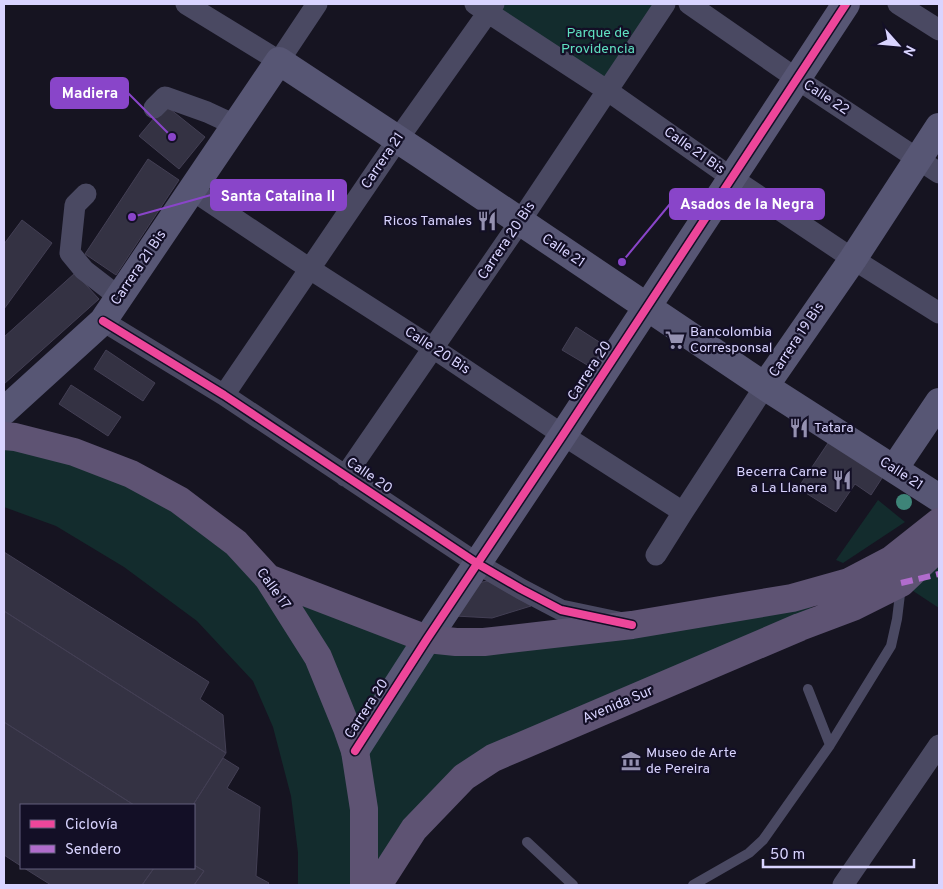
<svg xmlns="http://www.w3.org/2000/svg" width="943" height="889" viewBox="0 0 943 889" font-family="Overpass,sans-serif">
<style>
.green{fill:#132c2d}
.building{fill:#343243;stroke:#433f54}
.lines{fill:none;stroke-linecap:round;stroke-linejoin:round}
.lane{stroke:#4a4962;stroke-width:10}
.street{stroke:#4a4962;stroke-width:21}
.secondary{stroke:#575674;stroke-width:28}
.primary{stroke:#5e5373;stroke-width:28}
.quiet{stroke:#b06ccc;stroke-width:6;stroke-dasharray:12 6;stroke-linecap:butt}
.cycleway-casing{stroke:#130f26;stroke-width:11}
.cycleway{stroke:#ed469a;stroke-width:8}
.tree{fill:#3e8478}
.labels{text-anchor:middle;dominant-baseline:central;stroke-width:4.5;stroke-linejoin:round;paint-order:stroke}
.park-label{font-size:14px;fill:#5fe0c0;stroke:#130f26}
.street-label{font-size:14px;fill:#d9d4ff;stroke:#130f26}
.poi-label{font-size:14px;fill:#d9d4ff;stroke:#130f26;text-anchor:start}
.leader{fill:none;stroke:#8945c9;stroke-width:2}
.callout-dot{fill:#8945c9;stroke:#130f26;stroke-width:2}
.callout{fill:#8945c9;stroke:#8945c9;stroke-width:2}
.callout-label{font-size:15px;text-anchor:middle;font-weight:bold;fill:#fff}
</style>
<rect width="100%" height="100%" fill="#161421"/>
<path class="green" d="M494,4H665L608,91Z
M4,436L131,474L268,578L427,639L811,602L812,612L493,758L378,885H298V853L291,796L273,727L253,681L197,621L124,567L56,526L4,507Z
M878,500L905,522L843,563L836,560Z
M939,547V608L901,583Z"/>
<path class="building" d="M165,105L205,137L179,169L139,136Z
M148,159L179,180L116,275L85,254Z
M22,220L52,243L4,309V244Z
M75,273L99,299L4,384V337Z
M576,327L607,347L594,369L562,350Z
M106,350L155,383L143,401L94,369Z
M71,385L121,417L108,436L59,404Z
M830,440L884,475L871,495L855,484L836,512L798,488Z
M4,552L209,682L200,699L223,715L226,753L4,611Z
M488,581L531,606L492,618L455,616L477,583Z
M4,611L226,753L193,805H134L4,722Z
M4,722L134,805H21V866L4,855Z
M223,758L239,768L227,788L260,807L256,876L269,883L267,885H194L204,871L194,865L193,805Z
M194,865L204,871L194,885H142L154,868H194Z
M24,868H154L142,885H51Z"/>
<g class="lines">
<path class="lane" d="M808,689L830,745
M527,842L573,885
M693,885L749,853L763,840L830,745L891,646L897,619L901,586"/>
<path class="street" d="M186,4L279,61L317,4
M475,4L608,91L732,178L853,259L939,313
M689,4L797,79L939,173
M898,4L939,30
M154,108L165,97L207,112L235,125
M192,190L310,269L433,348L563,435L683,512
M86,194L75,205L70,253L84,270L119,297
M103,321L224,395L478,564L521,589L561,610L618,622
M224,395L398,139L494,4
M345,476L517,226L665,4
M656,555L683,512L765,386
M843,885L939,745"/>
<path class="secondary" d="M765,386L853,259L939,127
M4,411L103,321L279,61L420,154L772,391L939,498
M894,469L939,402
M355,751L427,639L563,435L846,4"/>
<path class="primary" d="M4,436L15,437L74,452L131,474L179,500L236,543L268,578L318,657L347,728L355,751L364,809V885
M268,578L427,639L456,642H484L632,625L792,598L849,582L891,560L939,522
M378,885L414,829L464,777L493,758L800,627L853,607L901,583L939,547"/>
<path class="quiet" d="M901,583L939,574"/>
<defs>
<path id="cycleway" d="M103,321L224,395L478,564L521,589L561,610L632,625
M355,751L427,639L563,435L846,4"/>
</defs>
<use href="#cycleway" class="cycleway-casing"/>
<use href="#cycleway" class="cycleway"/>
</g>
<circle class="tree" cx="904" cy="502" r="8"/>
<defs>
<symbol id="restaurant-bare" viewBox="-9 -9 18 18"><path d="M-5-6h1v4h1v-4h1v4h1v-4h1v5L-1.5 .5V6h-2V.5L-5-1ZM5-6V6H3V1.5H1.5Q1.5-4 5-6Z" fill="#9591b1" stroke="#130f26" stroke-width="2.5" paint-order="stroke"/></symbol>
<symbol id="supermarket-bare" viewBox="-9 -9 18 18"><path d="M-6-5.5h2.5l.6 2H6L4.5 2H-2.5L-4.4-4H-6ZM-1.5 3.2a1.3 1.3 0 1 0 .1 0ZM3 3.2a1.3 1.3 0 1 0 .1 0Z" fill="#9591b1" stroke="#130f26" stroke-width="2.5" paint-order="stroke"/></symbol>
<symbol id="museum-bare" viewBox="-9 -9 18 18"><path d="M0-6L6-3V-2H-6V-3ZM-5-1h2V3h-2ZM-1-1h2V3h-2ZM3-1h2V3H3ZM-6 4H6V6H-6Z" fill="#9591b1" stroke="#130f26" stroke-width="2.5" paint-order="stroke"/></symbol>
</defs>
<g fill-rule="evenodd">
<use href="#restaurant-bare" x="473" y="207" width="28" height="28"/>
<use href="#supermarket-bare" x="661" y="326" width="28" height="28"/>
<use href="#restaurant-bare" x="785" y="414" width="28" height="28"/>
<use href="#restaurant-bare" x="828" y="466" width="28" height="28"/>
<use href="#museum-bare" x="617" y="747" width="28" height="28"/>
</g>
<g class="labels">
<g class="park-label">
<text x="598" y="33">Parque de<tspan x="598" dy="16">Providencia</tspan></text>
</g>
<g class="street-label">
<text transform="translate(826 98) rotate(33)">Calle 22</text>
<text transform="translate(694 151) rotate(35)">Calle 21 Bis</text>
<text transform="translate(383 161) rotate(-56)">Carrera 21</text>
<text transform="translate(507 241) rotate(-56)">Carrera 20 Bis</text>
<text transform="translate(563 251) rotate(34)">Calle 21</text>
<text transform="translate(139 268) rotate(-56)">Carrera 21 Bis</text>
<text transform="translate(797 340) rotate(-56)">Carrera 19 Bis</text>
<text transform="translate(437 351) rotate(33)">Calle 20 Bis</text>
<text transform="translate(590 371) rotate(-57)">Carrera 20</text>
<text transform="translate(901 474) rotate(33)">Calle 21</text>
<text transform="translate(369 476) rotate(34)">Calle 20</text>
<text transform="translate(273 589) rotate(54)">Calle 17</text>
<text transform="translate(618 705) rotate(-23)">Avenida Sur</text>
<text transform="translate(367 709) rotate(-57)">Carrera 20</text>
</g>
<g class="poi-label">
<text x="472" y="221" text-anchor="end">Ricos Tamales</text>
<text x="690" y="332">Bancolombia<tspan x="690" dy="16">Corresponsal</tspan></text>
<text x="814" y="428">Tatara</text>
<text x="827" y="472" text-anchor="end">Becerra Carne<tspan x="827" dy="16">a La Llanera</tspan></text>
<text x="646" y="753">Museo de Arte<tspan x="646" dy="16">de Pereira</tspan></text>
</g>
</g>
<path class="leader" d="M172 137L128 93M132 217L211 195M622 262L670 204"/>
<g class="callout-dot">
<circle cx="172" cy="137" r="5"/>
<circle cx="132" cy="217" r="5"/>
<circle cx="622" cy="262" r="5"/>
</g>
<g class="callout">
<rect x="51" y="78" width="77" height="30" rx="5"/>
<rect x="211" y="180" width="135" height="30" rx="5"/>
<rect x="670" y="189" width="154" height="30" rx="5"/>
</g>
<g class="callout-label">
<text x="90" y="98">Madiera</text>
<text x="278" y="201">Santa Catalina II</text>
<text x="747" y="209">Asados de la Negra</text>
</g>
<rect width="943" height="889" fill="none" stroke="#d9d4ff" stroke-width="10"/>
<rect x="20" y="804" width="175" height="65" fill="#130f26" stroke="#625e7d"/>
<rect x="30" y="820" width="25" height="8" fill="#ed469a" stroke="#625e7d"/>
<text x="65" y="829" font-size="15" fill="#d9d4ff">Ciclovía</text>
<rect x="30" y="845" width="25" height="8" fill="#b06ccc" stroke="#625e7d"/>
<text x="65" y="854" font-size="15" fill="#d9d4ff">Sendero</text>
<g transform="translate(898 45) rotate(117)" stroke="#130f26" stroke-width="4" paint-order="stroke">
<path d="M0-4L9 19L0 12L-9 19Z" fill="#d9d4ff"/>
<text y="-8" font-size="14" font-weight="bold" text-anchor="middle" fill="#d9d4ff">N</text>
</g>
<path d="M763 859v8h151v-8" fill="none" stroke="#d9d4ff" stroke-width="2.5"/>
<text x="770" y="859" font-size="15" fill="#d9d4ff" stroke="#130f26" stroke-width="4" paint-order="stroke">50 m</text>
</svg>
